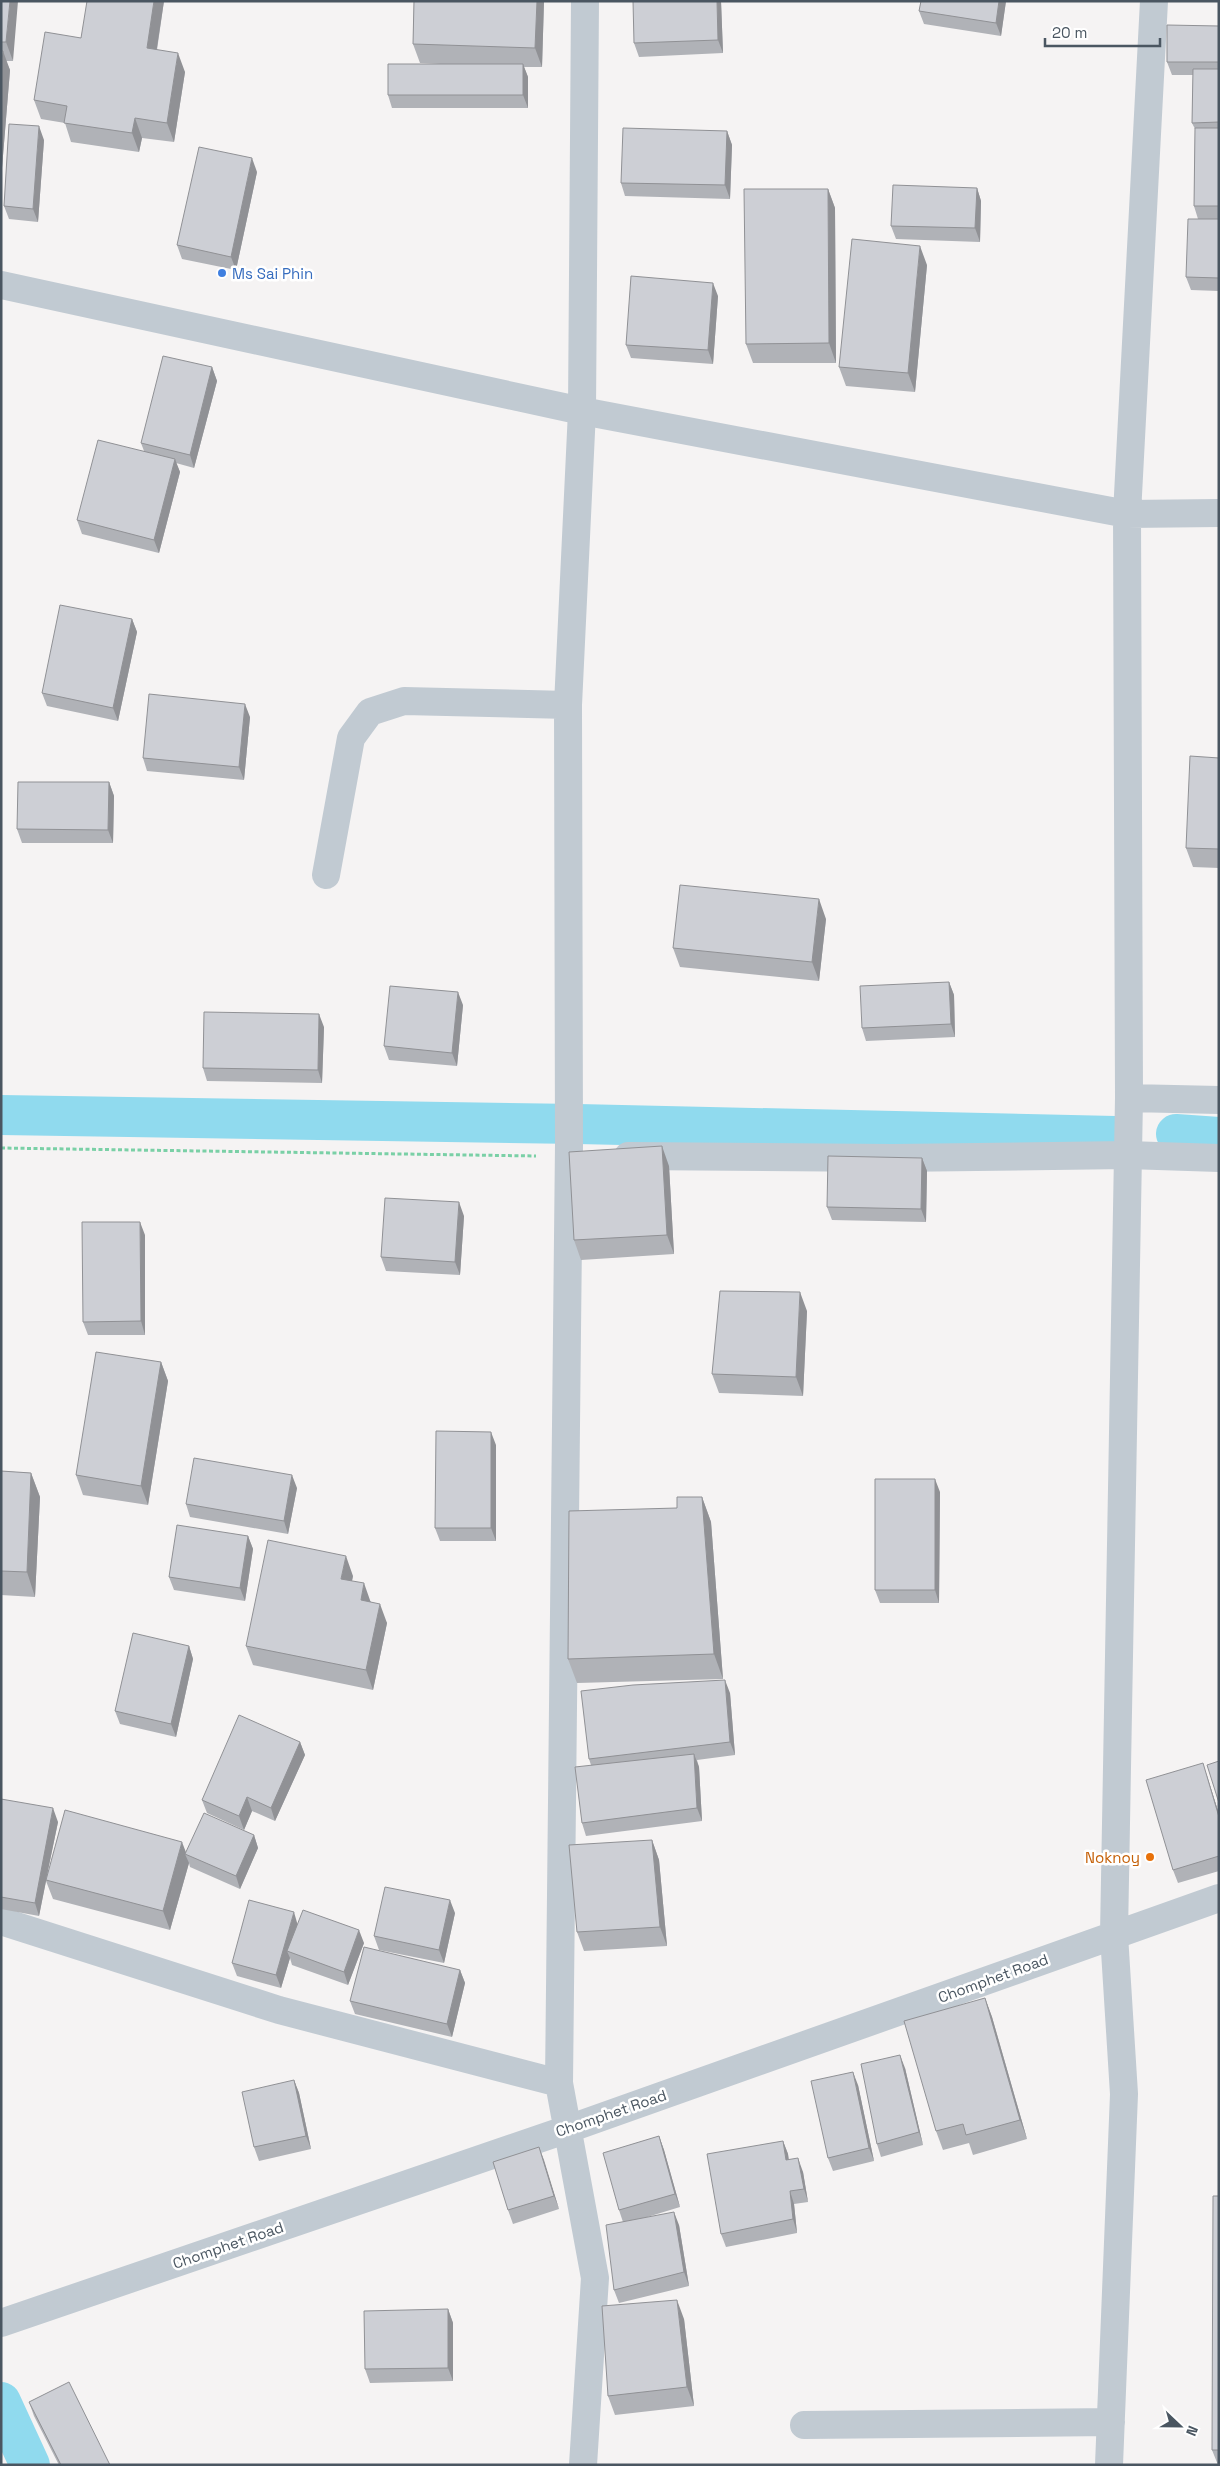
<svg xmlns="http://www.w3.org/2000/svg" width="1220" height="2466" viewBox="0 0 1220 2466" font-family="'Space Grotesk',sans-serif">
<style>
.lines{fill:none;stroke-linecap:round;stroke-linejoin:round}
.canal{stroke:#90daee;stroke-width:40}
.path{stroke:#7ad0a6;stroke-width:3;stroke-dasharray:4 2.5;stroke-linecap:butt}
.minor{stroke:#c1cad2;stroke-width:28}
.wall{fill:#b0b2b7}
.shaded-wall{fill:#909195}
.building{fill:#cdcfd5;stroke:#909195}
.shop-dot{fill:#3f7fe0;stroke:#fff;stroke-width:2}
.food-dot{fill:#e8710a;stroke:#fff;stroke-width:2}
.labels{text-anchor:middle;dominant-baseline:central;stroke-width:5;stroke-linejoin:round;paint-order:stroke}
.shop-label{font-size:15px;fill:#366cbe;stroke:#fff;text-anchor:start}
.food-label{font-size:15px;fill:#c56008;stroke:#fff;text-anchor:end}
.street-label{font-size:15px;fill:#4a5661;stroke:#fff}
</style>
<rect width="100%" height="100%" fill="#f5f3f3"/>
<g class="lines">
<path class="canal" d="M1,1115L578,1124L1115,1136
M1176,1134L1219,1137
M1,2402L30,2465"/>
<path class="path" d="M1,1148L536,1156"/>
<path class="minor" d="M1,285L582,411L1127,514L1219,513
M326,875L351,738L370,712L404,701L568,705
M1129,1098L1219,1100
M628,1156L893,1158L1127,1155L1219,1158
M1,1921L279,2010L559,2083
M1,2323L568,2129L1219,1898
M804,2425L1111,2422
M583,2465L595,2278L559,2083L569,1144L568,705L582,411L585,1
M1109,2465L1124,2094L1114,1935L1129,1098L1127,514L1154,1"/>
</g>
<path class="wall" d="M1,1L13,61H6L10,70L1,180Z
M164,1L157,50L185,72L174,142L142,138L139,152L71,142L65,123L41,119L34,100L81,38Z
M414,1H544L542,67H524L528,77V108H392L388,95L440,64L420,63L413,44Z
M721,1L723,53L639,57L634,43Z
M921,1H1006L1001,36L924,24L919,11Z
M1219,26V291L1191,290L1186,277L1198,219L1194,206L1195,129L1192,123L1193,75H1172L1167,62Z
M727,131L732,145L730,199L625,196L621,183Z
M44,140L38,222L9,219L4,206Z
M257,172L236,270L182,259L177,245Z
M977,188L981,201L980,242L896,239L891,226Z
M828,189L835,208L836,363H753L746,344Z
M927,265L915,392L846,386L839,367Z
M718,296L713,364L631,358L626,345Z
M212,367L217,381L194,468L176,463L180,472L159,553L82,534L77,520L144,451L141,443Z
M132,619L137,632L118,721L47,706L42,693Z
M250,717L244,780L147,771L143,758Z
M1219,758V868L1193,867L1186,848Z
M109,782L114,796L113,843H22L17,829Z
M826,919L819,981L680,967L673,948Z
M949,982L954,995L955,1037L866,1041L862,1028Z
M463,1005L457,1066L389,1060L384,1046Z
M324,1027L322,1083L207,1081L203,1068Z
M922,1158L927,1171L926,1222L832,1220L827,1207Z
M669,1166L674,1254L581,1260L574,1240Z
M464,1216L460,1275L386,1271L381,1257Z
M145,1235V1335H88L83,1322Z
M807,1311L803,1396L719,1393L712,1374Z
M161,1362L168,1381L148,1505L83,1495L76,1475Z
M496,1445V1541H440L435,1528Z
M1,1471L31,1473L40,1497L35,1597L1,1595Z
M297,1488L288,1534L190,1517L186,1504Z
M940,1492L939,1603H880L875,1590Z
M702,1497L711,1522L723,1679L577,1683L568,1659L677,1508Z
M248,1536L253,1549L245,1601L174,1590L169,1577Z
M353,1576L352,1581L371,1602L387,1623L373,1690L253,1665L246,1646Z
M189,1646L193,1659L176,1737L120,1724L115,1711Z
M730,1693L735,1755L697,1760L699,1767L702,1821L586,1836L582,1823L591,1765L589,1759Z
M300,1742L305,1755L275,1821L252,1811L244,1830L207,1813L202,1800Z
M1207,1776L1219,1814V1871L1178,1883L1173,1870Z
M1,1799L58,1822L48,1870L186,1852L254,1835L258,1848L240,1889L190,1867L189,1863L170,1930L53,1899L46,1881L39,1916L1,1909Z
M652,1840L659,1860L667,1946L584,1951L577,1932Z
M455,1913L444,1963L379,1950L374,1936Z
M298,1924L364,1943L348,1985L292,1965L290,1958L281,1988L237,1976L232,1963Z
M460,1970L465,1983L452,2037L355,2014L350,2001Z
M985,1998L992,2017L1027,2139L973,2155L969,2143L943,2150L936,2131Z
M905,2068L923,2145L881,2157L877,2144Z
M294,2080L299,2093L311,2149L259,2161L254,2147Z
M858,2085L874,2161L833,2171L828,2158Z
M659,2136L664,2150L680,2207L644,2218L679,2225L689,2286L619,2303L614,2290L623,2222L619,2210Z
M783,2141L788,2154L789,2160L803,2172L808,2202L794,2204L797,2233L726,2247L721,2234Z
M539,2147L559,2209L513,2224L508,2210Z
M1219,2196V2465H1218L1212,2450Z
M448,2309L453,2323V2381L370,2383L365,2369Z
M684,2319L694,2406L615,2415L608,2396Z
M29,2402L110,2465H59L34,2416Z"/>
<path class="shaded-wall" d="M10,1H18L13,61L6,42Z
M154,1H164L154,67L147,48Z
M537,1H544L542,67L535,48Z
M717,1H721L723,53L718,40Z
M999,1H1006L1001,36L996,23Z
M3,51L10,70L1,180V71Z
M178,53L185,72L174,142L167,123Z
M523,64L528,77V108L523,95Z
M135,118L142,138L139,152L132,133Z
M39,126L44,140L38,222L33,209Z
M727,131L732,145L730,199L725,185Z
M252,158L257,172L236,270L231,257Z
M977,188L981,201L980,242L975,228Z
M828,189L835,208L836,363L829,343Z
M920,246L927,265L915,392L908,373Z
M713,283L718,296L713,364L708,350Z
M212,367L217,381L194,468L190,455Z
M175,459L180,472L159,553L154,540Z
M132,619L137,632L118,721L113,708Z
M245,704L250,717L244,780L239,767Z
M109,782L114,796L113,843L108,830Z
M819,899L826,919L819,981L812,962Z
M949,982L954,995L955,1037L951,1024Z
M458,992L463,1005L457,1066L452,1053Z
M319,1014L324,1027L322,1083L318,1070Z
M662,1146L669,1166L674,1254L667,1235Z
M922,1158L927,1171L926,1222L921,1209Z
M459,1202L464,1216L460,1275L455,1262Z
M140,1222L145,1235V1335L141,1321Z
M800,1292L807,1311L803,1396L796,1377Z
M161,1362L168,1381L148,1505L141,1486Z
M491,1432L496,1445V1541L491,1528Z
M31,1473L40,1497L35,1597L27,1572Z
M292,1475L297,1488L288,1534L284,1521Z
M935,1479L940,1492L939,1603L935,1590Z
M702,1497L711,1522L723,1679L714,1654Z
M248,1536L253,1549L245,1601L240,1588Z
M346,1556L353,1576L348,1598L341,1579Z
M364,1583L371,1603L361,1600Z
M380,1604L387,1623L373,1690L366,1670Z
M189,1646L193,1659L176,1737L171,1724Z
M725,1680L730,1693L735,1755L730,1742Z
M300,1742L305,1755L275,1821L271,1808Z
M694,1754L699,1767L702,1821L697,1808Z
M1203,1763L1219,1814V1817Z
M247,1797L252,1811L244,1830L239,1816Z
M53,1808L58,1822L46,1880V1881L39,1916L35,1903Z
M254,1835L258,1848L240,1889L236,1876Z
M652,1840L659,1860L667,1946L660,1927Z
M182,1842L187,1855L185,1854L189,1863L170,1930L163,1911Z
M450,1900L455,1913L444,1963L439,1950Z
M294,1912L298,1926L287,1951L290,1958L281,1988L276,1975Z
M359,1930L364,1943L348,1985L344,1972Z
M460,1970L465,1983L452,2037L447,2024Z
M985,1998L992,2017L1027,2139L1020,2120Z
M900,2055L905,2068L923,2145L919,2132Z
M853,2072L858,2085L874,2161L869,2148Z
M294,2080L299,2093L311,2149L306,2136Z
M659,2136L664,2150L680,2207L675,2194Z
M783,2141L788,2154L790,2174L786,2160Z
M539,2147L544,2160L559,2209L554,2196Z
M798,2158L803,2172L808,2202L804,2189Z
M790,2191L794,2204L797,2233L793,2219Z
M674,2212L679,2225L689,2286L684,2272Z
M677,2300L684,2319L694,2406L687,2387Z
M448,2309L453,2323V2381L448,2368Z"/>
<path class="building" d="M1,1H10L6,42H1Z
M87,1H154L147,48L178,53L167,123L135,118L132,133L64,123L67,106L34,100L45,32L81,38Z
M414,1H537L535,48L413,44Z
M633,1H717L718,40L634,43Z
M921,1H999L996,23L919,11Z
M1167,25L1219,26V62H1167Z
M1,51H3L1,71Z
M388,64H523V95H388Z
M1193,69H1219V122L1192,123Z
M9,124L39,126L33,209L4,206Z
M623,128L727,131L725,185L621,183Z
M1195,128H1219V206H1194Z
M199,147L252,158L231,257L177,245Z
M893,185L977,188L975,228L891,226Z
M744,189H828L829,343L746,344Z
M1188,219H1219V278L1186,277Z
M852,239L920,246L908,373L839,367Z
M631,276L713,283L708,350L626,345Z
M163,356L212,367L190,455L141,443Z
M98,440L175,459L154,540L77,520Z
M60,605L132,619L113,708L42,693Z
M149,694L245,704L239,767L143,758Z
M1190,756L1219,758V849L1186,848Z
M18,782H109L108,830L17,829Z
M680,885L819,899L812,962L673,948Z
M949,982L951,1024L862,1028L860,986Z
M390,986L458,992L452,1053L384,1046Z
M204,1012L319,1014L318,1070L203,1068Z
M662,1146L667,1235L574,1240L569,1152Z
M828,1156L922,1158L921,1209L827,1207Z
M385,1198L459,1202L455,1262L381,1257Z
M82,1222H140L141,1321L83,1322Z
M720,1291L800,1292L796,1377L712,1374Z
M96,1352L161,1362L141,1486L76,1475Z
M436,1431L491,1432V1528H435Z
M194,1458L292,1475L284,1521L186,1504Z
M1,1471L31,1473L27,1572L1,1571Z
M875,1479H935V1590H875Z
M677,1497H702L714,1654L568,1659L569,1511L677,1508Z
M177,1525L248,1536L240,1588L169,1577Z
M268,1540L346,1556L341,1579L364,1583L361,1600L380,1604L366,1670L246,1646Z
M133,1633L189,1646L171,1724L115,1711Z
M725,1680L730,1742L589,1759L581,1691L633,1685Z
M239,1715L300,1742L271,1808L247,1797L239,1816L202,1800Z
M694,1754L697,1808L582,1823L575,1767Z
M1219,1761V1803L1207,1765Z
M1203,1763L1219,1817V1856L1173,1870L1146,1780Z
M1,1799L53,1808L35,1903L1,1897Z
M65,1810L182,1842L163,1911L46,1880Z
M204,1813L254,1835L236,1876L185,1854Z
M652,1840L660,1927L577,1932L569,1845Z
M385,1887L450,1900L439,1950L374,1936Z
M249,1900L294,1912L276,1975L232,1963Z
M303,1910L359,1930L344,1972L287,1951Z
M364,1947L460,1970L447,2024L350,2001Z
M985,1998L1020,2120L966,2135L963,2124L936,2131L904,2021Z
M900,2055L919,2132L877,2144L861,2064Z
M853,2072L869,2148L828,2158L811,2081Z
M294,2080L306,2136L254,2147L242,2092Z
M659,2136L675,2194L619,2210L603,2153Z
M783,2141L786,2160L798,2158L804,2189L790,2191L793,2219L721,2234L707,2154Z
M539,2147L554,2196L508,2210L493,2162Z
M1213,2196H1219V2450H1212Z
M674,2212L684,2272L614,2290L606,2225Z
M677,2300L687,2387L608,2396L602,2306Z
M448,2309V2368L365,2369L364,2311Z
M69,2382L110,2465H61L29,2402Z"/>
<circle class="shop-dot" cx="222" cy="273" r="5"/>
<circle class="food-dot" cx="1150" cy="1857" r="5"/>
<g class="labels">
<g class="shop-label">
<text x="232" y="273">Ms Sai Phin</text>
</g>
<g class="food-label">
<text x="1140" y="1857">Noknoy</text>
</g>
<g class="street-label">
<text transform="translate(993 1978) rotate(-20)">Chomphet Road</text>
<text transform="translate(611 2113) rotate(-19)">Chomphet Road</text>
<text transform="translate(228 2245) rotate(-19)">Chomphet Road</text>
</g>
</g>
<rect width="1220" height="2466" fill="none" stroke="#4a5661" stroke-width="5"/>
<g transform="translate(1180 2426) rotate(112)" stroke="#ffffff" stroke-width="4" paint-order="stroke">
<path d="M0-4L9 19L0 12L-9 19Z" fill="#4a5661"/>
<text y="-8" font-size="14" font-weight="bold" text-anchor="middle" fill="#4a5661">N</text>
</g>
<path d="M1045 38v8h115v-8" fill="none" stroke="#4a5661" stroke-width="2.5"/>
<text x="1052" y="38" font-size="15" fill="#4a5661" stroke="#ffffff" stroke-width="4" paint-order="stroke">20 m</text>
</svg>
